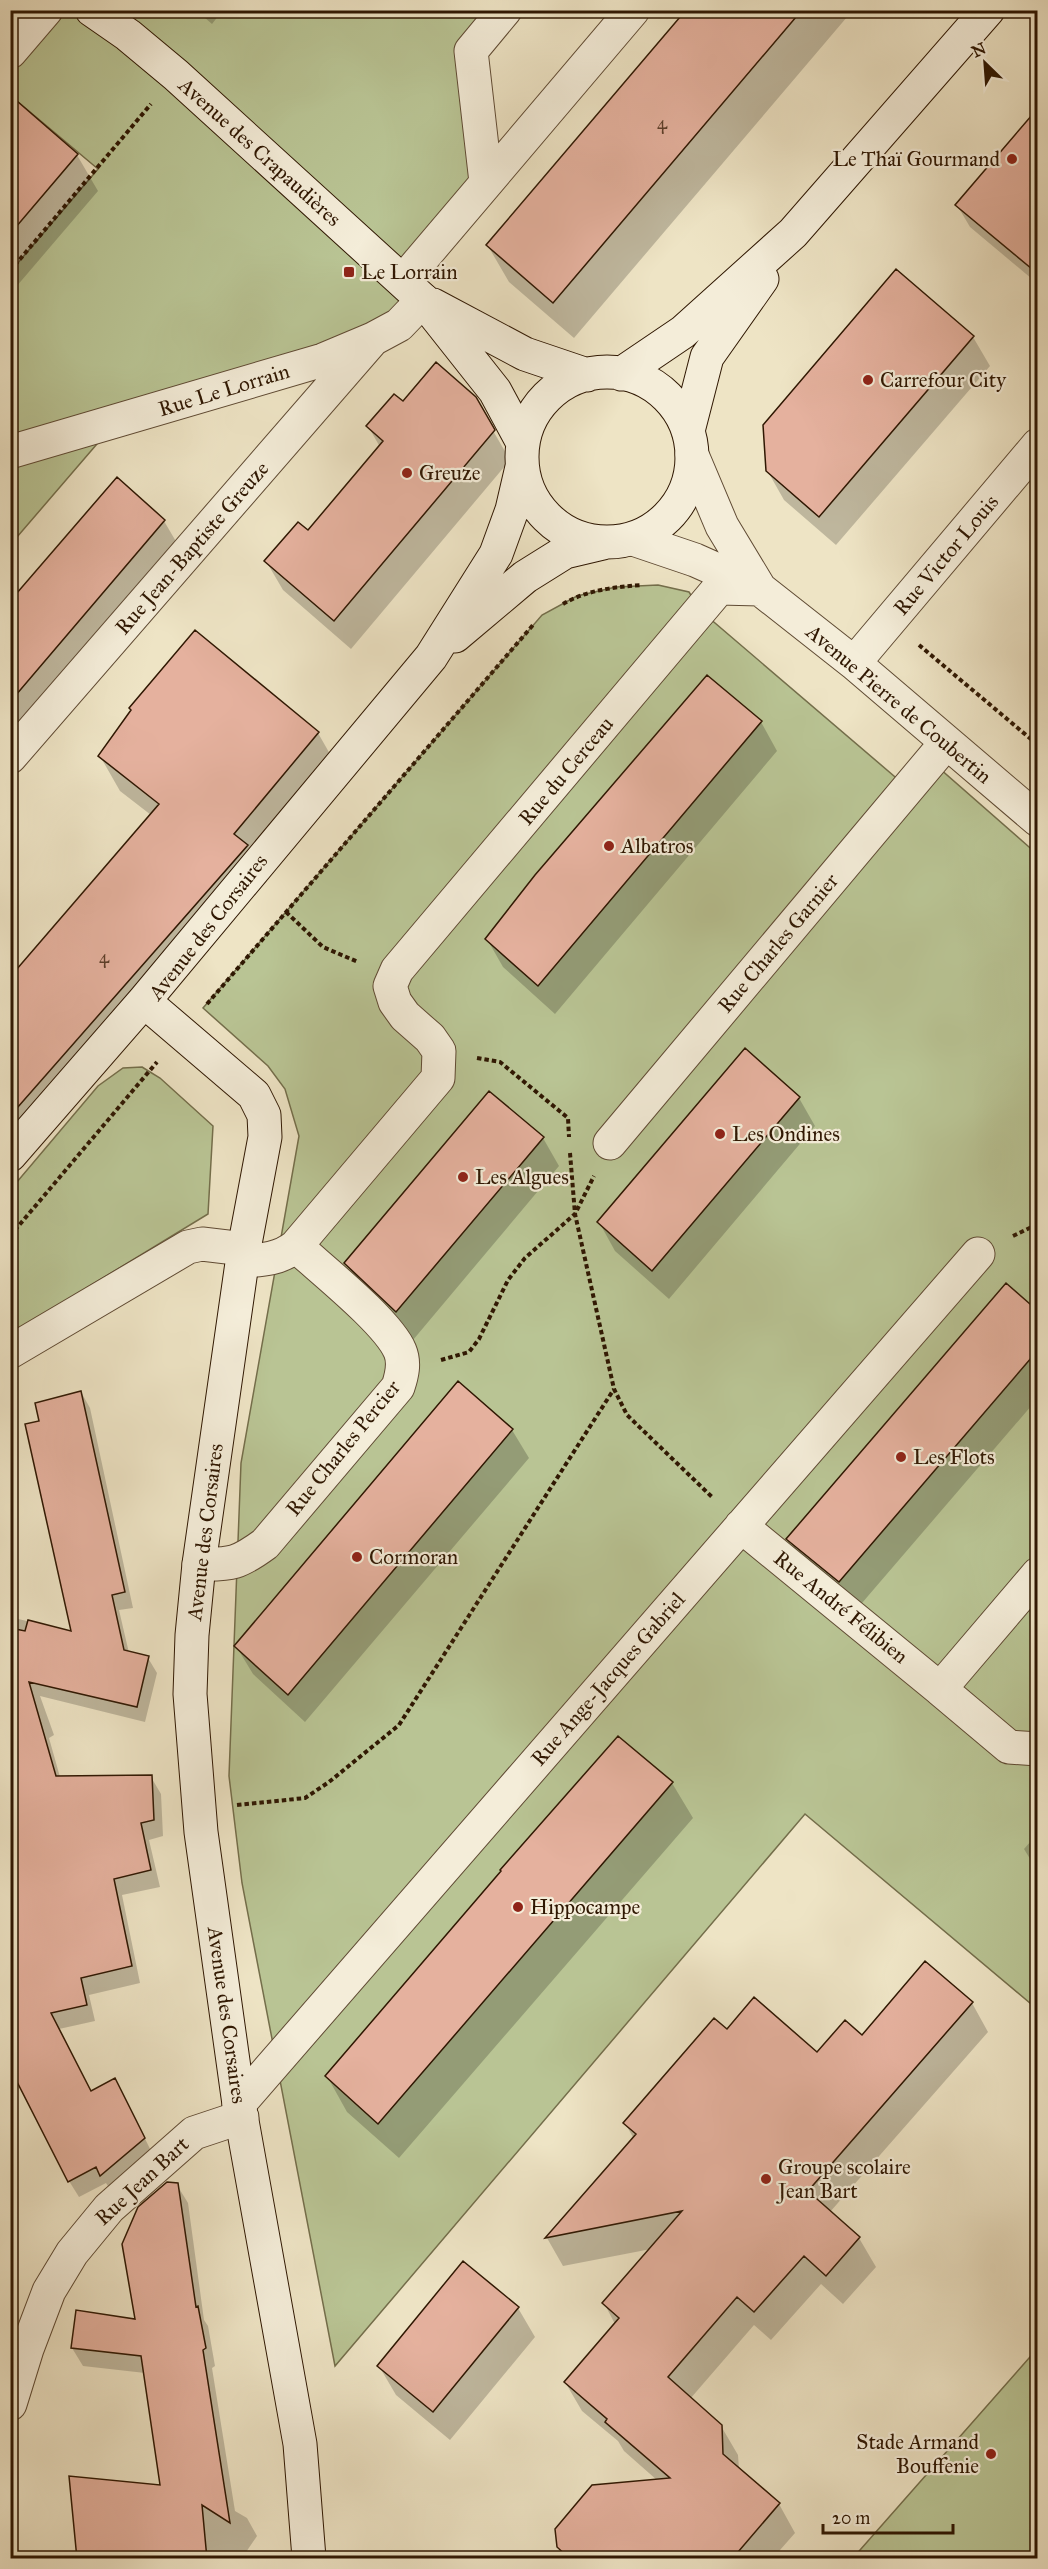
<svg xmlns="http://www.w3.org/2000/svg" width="1048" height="2569" viewBox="0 0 1048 2569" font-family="'IM FELL Great Primer',serif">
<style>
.green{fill:#b9c494;stroke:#746e4b;stroke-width:1.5}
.shadow{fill:#0003}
.building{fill:#e5b19e;stroke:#2f1702;stroke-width:1.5}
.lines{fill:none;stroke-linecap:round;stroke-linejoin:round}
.street-casing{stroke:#5f4a33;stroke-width:35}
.secondary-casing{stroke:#2f1702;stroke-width:35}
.path{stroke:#2f1702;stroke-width:4;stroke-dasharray:4.5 3;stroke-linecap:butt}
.street{stroke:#f4edd9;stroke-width:33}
.secondary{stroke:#f4edd9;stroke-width:33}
.poi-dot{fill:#8f2418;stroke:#f4edd9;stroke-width:2}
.labels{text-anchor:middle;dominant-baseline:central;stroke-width:4.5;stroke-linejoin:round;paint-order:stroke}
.number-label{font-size:18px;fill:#5c3e29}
.street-label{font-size:21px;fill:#2f1702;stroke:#f4edd9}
.poi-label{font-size:21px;fill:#2f1702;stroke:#f4edd9;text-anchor:start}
</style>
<rect width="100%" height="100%" fill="#eee4c5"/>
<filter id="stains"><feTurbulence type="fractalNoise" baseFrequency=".00333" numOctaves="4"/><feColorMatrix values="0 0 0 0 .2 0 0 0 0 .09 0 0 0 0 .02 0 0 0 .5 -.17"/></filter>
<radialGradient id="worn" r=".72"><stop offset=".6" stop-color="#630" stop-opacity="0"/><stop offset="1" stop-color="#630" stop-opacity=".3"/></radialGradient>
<path class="green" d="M10,11H505L471,51L486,182L403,280L399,325L11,450V271L98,169L11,96Z
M115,423L11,544V452Z
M658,585L689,592L701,611L908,788L931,761L1037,854V2009L805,1814L335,2366L242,1883L229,1776L241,1463L299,1136L285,1089L268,1066L203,1008L542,615L577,596L616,587Z
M142,1067L160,1078L213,1126L208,1214L11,1334V1189L98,1086L123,1068Z
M1037,2349V2558H853Z"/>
<path class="shadow" d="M196,10H223L212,24Z
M689,10H853L574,338L509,282L488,246Z
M10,103L77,155L98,191L10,294Z
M1038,110V284L970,227L957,205Z
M973,337L990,366L836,545L784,500L767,470Z
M474,398L510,460L351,649L283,590L266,561L308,532L380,447L368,426L403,403Z
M164,521L181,550L29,729L10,713V603Z
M761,722L777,751L555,1014L503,967L487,939Z
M318,733L338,768L257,864L267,881L81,1091L10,1175V979L151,815L120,791L100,756Z
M799,1098L815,1126L669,1299L615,1251L599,1222Z
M543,1138L559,1166L413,1340L362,1292L346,1263Z
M1038,1313V1398L856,1610L804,1567L788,1539Z
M81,1392L90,1408L133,1608L119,1610L129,1653L148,1658L157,1673L145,1722L40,1696L54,1735L49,1738L60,1777H151L161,1794L163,1836L149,1840L160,1887L122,1895L140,1983L89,1995L95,2021L59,2029L91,2092L124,2096L153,2155L111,2191L106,2183L79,2197L69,2181L10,1689V1617L73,1632L40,1423Z
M512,1430L529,1458L305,1722L253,1674L236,1646Z
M672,1783L693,1818L399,2158L347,2112L327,2076Z
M1038,1833V1872L1024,1849Z
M972,2003L988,2032L830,2212L859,2238L876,2267L843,2304L821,2284L771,2340L754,2325L690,2399L721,2426L738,2455L739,2469L779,2504L795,2533L773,2558H565L558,2546L658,2481L624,2451L618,2441L582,2411L565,2382L615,2324L604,2303L651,2249L563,2266L547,2238L634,2139L625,2123L727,2031L818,2054L862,2037Z
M177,2185L188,2203L204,2320L208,2326L215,2366L212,2368L235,2511L247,2518L257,2536L242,2558H79L162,2487L145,2373L83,2366L72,2348L137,2321Z
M518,2308L535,2337L450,2440L396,2395L379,2366Z"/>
<path class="building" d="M686,10H802L553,303L486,245Z
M10,95L78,154L10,234Z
M1038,108V274L955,205Z
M896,269L974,336L819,517L766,471L763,425Z
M436,362L476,397L495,430L334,621L264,561L298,522L308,530L383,441L366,426L394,394L403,401Z
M117,477L165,520L10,702V601Z
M195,630L319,732L234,834L248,845L10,1116V977L159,804L98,756L131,710L129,708Z
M707,675L762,721L538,986L485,939L535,875Z
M745,1048L800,1097L652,1271L597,1222Z
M489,1091L544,1137L396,1312L344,1263Z
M1006,1283L1038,1311V1350L839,1582L786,1539Z
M458,1381L513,1429L288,1695L234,1646Z
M81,1391L125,1592L112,1595L124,1650L149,1656L137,1707L29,1682L56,1776L152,1775L154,1820L141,1823L151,1870L114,1879L132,1966L81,1978L87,2005L51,2013L91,2091L115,2078L145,2138L100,2176L96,2167L68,2182L10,2068V1628L25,1631L28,1620L71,1631L25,1424L39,1421L35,1403Z
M618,1736L673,1782L378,2124L325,2076L501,1871L500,1870Z
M925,1961L973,2002L808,2191L860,2237L826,2276L804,2256L754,2312L737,2297L668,2377L722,2425L723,2454L780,2503L732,2559H570L557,2547L555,2529L592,2485L670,2478L605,2422L607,2419L564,2382L619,2318L602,2303L682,2211L545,2238L636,2134L623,2123L714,2018L727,2029L754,1997L817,2052L845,2020L862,2035Z
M167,2182L178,2183L196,2307L198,2306L206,2348L203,2350L230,2523L202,2505L207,2559H77L69,2476L160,2485L141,2356L71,2348L76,2310L135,2319L122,2244L138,2207Z
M463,2261L519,2307L433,2412L377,2366Z"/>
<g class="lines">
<defs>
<path id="street" d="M10,52L46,10
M486,182L471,51L505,10
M403,281L633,10
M10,452L323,360L373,339L399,325L423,300
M692,455L722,526L760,589
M633,539L695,560L760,589L854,663L1038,820
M854,663L1038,445
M10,757L373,339
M610,1143L946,743
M243,1261C263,1260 280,1259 296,1246L438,1078L439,1051L430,1038L405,1016L395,1002L390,986L397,970L719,588L760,589
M10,1352L188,1247L202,1244L244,1249
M741,1526L940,1689L1038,1574
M199,1564C232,1565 239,1563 265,1544L398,1387C402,1375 405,1363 400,1351C388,1322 321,1269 296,1246
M940,1689L1009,1747L1038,1749
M239,2104L978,1254
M10,2404L27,2349L49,2291L72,2253L109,2208L194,2133L242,2117"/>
<path id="secondary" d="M92,10L128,35L176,75L423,300L495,391L523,443
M433,305L525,354L587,375
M522 457a85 85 0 1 1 170 0a85 85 0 1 1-170 0Z
M621,374L683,332L793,233L988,10
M688,431L707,357L762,279
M455,636L525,577L565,552L603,543
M144,1001L254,1095L264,1115L265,1137L244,1249L199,1564L192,1635L190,1694L201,1832L239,2104L300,2444L309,2558
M10,1155L144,1001L431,657L496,554L512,510L522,467"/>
</defs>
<use href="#street" class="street-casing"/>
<use href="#secondary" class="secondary-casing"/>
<path class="path" d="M10,271L151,104
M563,604C587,590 614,587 642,585
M919,645L1038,745
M286,912L323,947L358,962
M207,1004L533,625
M477,1058L500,1062L568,1118L569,1137
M570,1153L575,1214L614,1389L627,1415L713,1498
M10,1236L157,1062
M1013,1236L1038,1224
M441,1360L469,1352L479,1339L508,1280L525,1258L575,1214L594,1176
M237,1805L305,1798L329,1782L399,1725L614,1389"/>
<use href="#street" class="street"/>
<use href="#secondary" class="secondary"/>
</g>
<g class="poi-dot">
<circle cx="1012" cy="159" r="6"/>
<rect x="343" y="266" width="12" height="12" rx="3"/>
<circle cx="868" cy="380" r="6"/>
<circle cx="407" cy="473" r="6"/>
<circle cx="609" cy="846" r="6"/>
<circle cx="720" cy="1134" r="6"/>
<circle cx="463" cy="1177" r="6"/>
<circle cx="901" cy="1457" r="6"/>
<circle cx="357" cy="1557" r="6"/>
<circle cx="518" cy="1907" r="6"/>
<circle cx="766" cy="2179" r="6"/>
<circle cx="991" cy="2454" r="6"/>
</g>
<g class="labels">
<g class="number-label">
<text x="662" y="123">4</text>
<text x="104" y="957">4</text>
</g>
<g class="street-label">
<text transform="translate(260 152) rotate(42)">Avenue des Crapaudières</text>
<text transform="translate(224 390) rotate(-17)">Rue Le Lorrain</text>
<text transform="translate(192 548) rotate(-49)">Rue Jean-Baptiste Greuze</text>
<text transform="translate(946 555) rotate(-50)">Rue Victor Louis</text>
<text transform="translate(899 704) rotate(40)">Avenue Pierre de Coubertin</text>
<text transform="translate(566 771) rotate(-50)">Rue du Cerceau</text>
<text transform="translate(208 927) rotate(-52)">Avenue des Corsaires</text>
<text transform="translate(778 943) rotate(-50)">Rue Charles Garnier</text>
<text transform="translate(343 1448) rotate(-51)">Rue Charles Percier</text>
<text transform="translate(205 1532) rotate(-83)">Avenue des Corsaires</text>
<text transform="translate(841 1607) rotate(39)">Rue André Félibien</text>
<text transform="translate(608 1679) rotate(-49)">Rue Ange-Jacques Gabriel</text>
<text transform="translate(227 2015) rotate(82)">Avenue des Corsaires</text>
<text transform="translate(142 2181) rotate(-43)">Rue Jean Bart</text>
</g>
<g class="poi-label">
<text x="1000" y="159" text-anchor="end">Le Thaï Gourmand</text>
<text x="361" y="272">Le Lorrain</text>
<text x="880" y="380">Carrefour City</text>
<text x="419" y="473">Greuze</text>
<text x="621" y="846">Albatros</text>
<text x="732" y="1134">Les Ondines</text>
<text x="475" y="1177">Les Algues</text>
<text x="913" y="1457">Les Flots</text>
<text x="369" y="1557">Cormoran</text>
<text x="530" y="1907">Hippocampe</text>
<text x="778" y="2167">Groupe scolaire<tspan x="778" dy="24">Jean Bart</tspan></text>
<text x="979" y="2442" text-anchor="end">Stade Armand<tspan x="979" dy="24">Bouffenie</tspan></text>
</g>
</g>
<rect width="1048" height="2569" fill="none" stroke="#eee4c5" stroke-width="36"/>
<rect x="12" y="12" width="1024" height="2545" fill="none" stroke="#2f1702" stroke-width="3"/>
<rect x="18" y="18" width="1012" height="2533" fill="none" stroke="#2f1702" stroke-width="1.5"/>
<g transform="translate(985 63) rotate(335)" stroke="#f4edd9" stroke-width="4.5" paint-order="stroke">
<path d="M0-4.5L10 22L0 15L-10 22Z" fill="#2f1702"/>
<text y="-9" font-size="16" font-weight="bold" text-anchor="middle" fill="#2f1702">N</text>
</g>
<path d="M823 2524v9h130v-9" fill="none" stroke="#2f1702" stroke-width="3"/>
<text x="832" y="2524" font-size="18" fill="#2f1702" stroke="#f4edd9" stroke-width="4.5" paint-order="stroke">20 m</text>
<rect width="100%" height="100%" filter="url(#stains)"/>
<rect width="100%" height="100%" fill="url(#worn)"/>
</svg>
